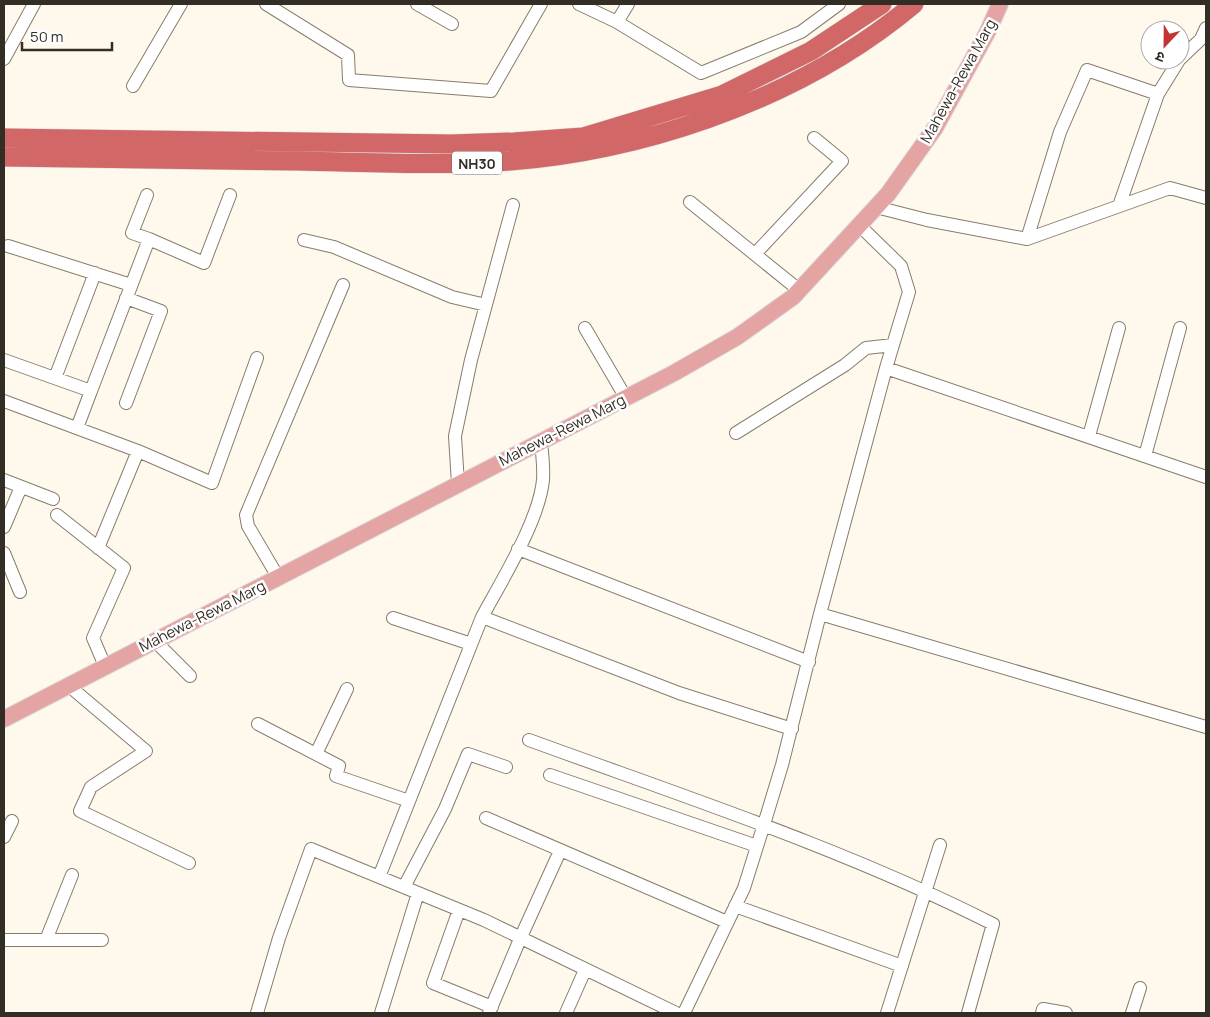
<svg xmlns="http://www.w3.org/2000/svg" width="1210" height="1017" viewBox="0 0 1210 1017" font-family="Manrope,'Noto Sans Devanagari',sans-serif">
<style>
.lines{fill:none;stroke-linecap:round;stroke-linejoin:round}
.minor-casing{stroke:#867d6b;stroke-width:14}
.major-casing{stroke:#dad9d8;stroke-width:18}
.highway-casing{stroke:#dad9d8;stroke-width:20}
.minor{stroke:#fff;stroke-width:12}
.major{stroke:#e3a4a3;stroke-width:16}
.highway{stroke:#d16766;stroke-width:19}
.labels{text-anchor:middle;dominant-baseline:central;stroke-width:5;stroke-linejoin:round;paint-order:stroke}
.shield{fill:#fff;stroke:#706d67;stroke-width:1}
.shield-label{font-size:14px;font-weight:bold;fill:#322e26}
.street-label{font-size:15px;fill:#322e26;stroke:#fff}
</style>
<rect width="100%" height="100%" fill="#fff9ed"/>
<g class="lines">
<defs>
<path id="minor" d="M266,4L348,55L349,80L491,91L541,4
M417,4L452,24
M579,4L617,22L701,73L801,32L839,4
M617,22L628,4
M4,59L34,4
M1180,59L1201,39L1206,28
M133,86L181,4
M690,202L799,290
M1119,206L1158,94L1179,60
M876,207L927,220L1027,239L1170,188L1206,198
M149,239L204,263L230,195
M1027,239L1060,132L1087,70L1158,94
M304,240L334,247L452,297L486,305
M8,246L131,285
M755,254L842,161L814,138
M585,328L626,398
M4,360L91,391L149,239L132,233L147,195
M886,368L1206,477
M55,378L95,273
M4,401L138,451L212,483L257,358
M126,403L161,311L126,298
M77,428L91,391
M736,433L845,365L866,348L893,345
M1089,436L1119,328
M1145,456L1180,328
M4,480L53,499
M458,484L455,436L471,360L513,205
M57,515L124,568L93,638L105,666
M4,527L21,487
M98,548L138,451
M518,549L809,662
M4,553L20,592
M278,577L248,526L246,515L343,285
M820,614L1206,727
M482,617C502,580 539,521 543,480C544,467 542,454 541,441
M393,618L471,644
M155,641L190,676
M68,685L146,751L91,787L80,811L189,863
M258,724L339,766L336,776L409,801
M529,740C685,797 845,849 993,924L968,1013
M316,754L347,689
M550,775L757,846
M486,818L727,922
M4,837L12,821
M379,877L482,617L679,693L792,729
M404,887L445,809L468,754L506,767
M735,906L902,966
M459,910L433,983L492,1007
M4,940H102
M46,940L72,875
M257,1013L279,938L311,849L484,920L676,1013
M381,1013L418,893
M489,1013L520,939L560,851
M566,1013L585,970
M684,1013L744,888L765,821L782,765L820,614L886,368L909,292L901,266L859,225
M887,1013L940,845
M1042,1013L1043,1009L1066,1013
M1132,1013L1140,988"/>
<path id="major" d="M4,719L674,373L737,337L793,297L888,194L935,128L988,31L1000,4"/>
<path id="highway" d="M4,138L451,144L514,142L583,137L722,95L811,51L882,4
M4,157C102,158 200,159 299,161C357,162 416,165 475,163C628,158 796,103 914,4"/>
</defs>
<use href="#minor" class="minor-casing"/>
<use href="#major" class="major-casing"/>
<use href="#highway" class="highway-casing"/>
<use href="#minor" class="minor"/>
<use href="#major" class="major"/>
<use href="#highway" class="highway"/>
</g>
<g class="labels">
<rect class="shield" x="452" y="151.5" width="50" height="23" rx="4"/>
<g class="shield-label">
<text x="477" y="163">NH30</text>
</g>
<g class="street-label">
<text transform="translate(958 81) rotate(-61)">Mahewa-Rewa Marg</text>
<text transform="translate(562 430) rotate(-27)">Mahewa-Rewa Marg</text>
<text transform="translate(202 616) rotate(-27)">Mahewa-Rewa Marg</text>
</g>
</g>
<rect width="1210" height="1017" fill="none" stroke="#322e26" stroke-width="10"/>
<g transform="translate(1165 45) rotate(202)"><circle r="24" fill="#ffffff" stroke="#adaba8"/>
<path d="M0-4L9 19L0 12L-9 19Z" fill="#c33432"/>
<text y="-8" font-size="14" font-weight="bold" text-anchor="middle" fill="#322e26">उ</text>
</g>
<path d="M22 42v8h90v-8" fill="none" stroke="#322e26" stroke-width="2.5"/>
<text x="30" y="42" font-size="15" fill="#322e26" stroke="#ffffff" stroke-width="4" paint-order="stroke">50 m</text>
</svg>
